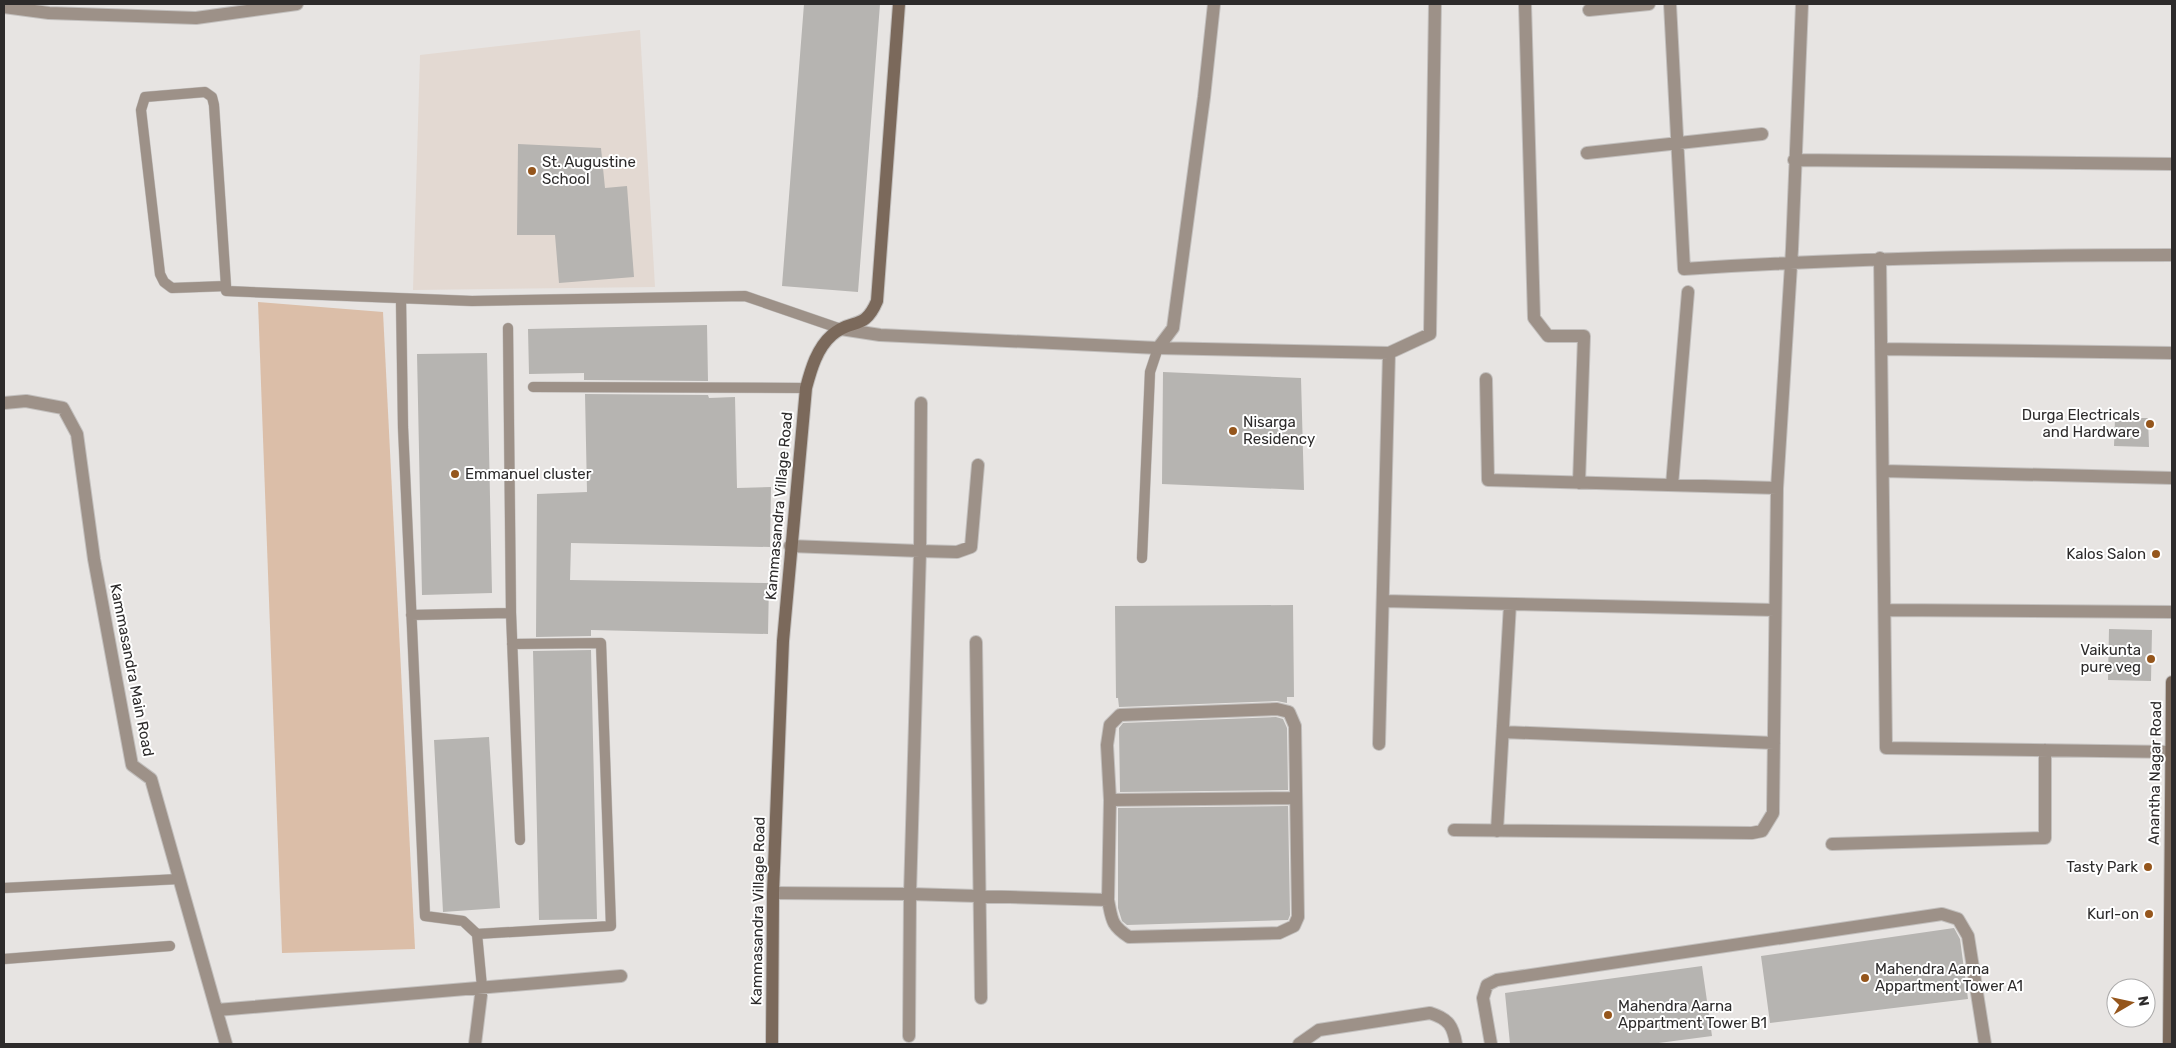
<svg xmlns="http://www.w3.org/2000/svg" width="2176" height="1048" viewBox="0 0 2176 1048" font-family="Rubik,sans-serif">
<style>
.built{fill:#e3d9d2}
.green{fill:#dbbea8}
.building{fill:#b6b4b1}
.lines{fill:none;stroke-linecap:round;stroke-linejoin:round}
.lane-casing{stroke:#c2bfbd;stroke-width:11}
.street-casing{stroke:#c2bfbd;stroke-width:14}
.secondary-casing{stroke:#c2bfbd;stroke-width:14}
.lane{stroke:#9d9188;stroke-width:10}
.street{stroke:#9d9188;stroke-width:12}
.secondary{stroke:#7b695b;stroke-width:12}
.poi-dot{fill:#95561c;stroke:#fff;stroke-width:2}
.labels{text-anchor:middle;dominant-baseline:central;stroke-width:4;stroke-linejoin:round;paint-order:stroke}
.poi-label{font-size:15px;fill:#2d2b2b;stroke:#fff;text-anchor:start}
.street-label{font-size:15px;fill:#2d2b2b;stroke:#fff}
</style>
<rect width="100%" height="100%" fill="#e7e4e2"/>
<path class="built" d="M640,30L655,287L413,290L420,55Z"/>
<path class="green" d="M258,302L383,312L415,949L282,953Z"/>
<path class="building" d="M804,4H880L858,292L782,286Z
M518,144L601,148L605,188L627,186L634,277L559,283L555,235H517Z
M707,325L708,381L584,380V373L529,374L528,329Z
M487,353L492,593L422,595L417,354Z
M1163,372L1301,378L1304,490L1162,484Z
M585,394L708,395L709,398L735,397L737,488L771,487L770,547L571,543L570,580L769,583L768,634L591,630V636L536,637L537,494L587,492Z
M2115,418H2148L2149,447L2114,446Z
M1293,605L1294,697H1287V703L1277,701L1119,707L1118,698H1116L1115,606Z
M2109,629L2152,630L2151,681L2108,680Z
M591,650L597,919L539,920L533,651Z
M1276,717L1283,719L1287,728L1288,790L1120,792L1119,728L1123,723Z
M489,737L500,908L443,912L434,740Z
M1288,806L1290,915L1288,920L1127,925L1122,921L1118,908V808Z
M1954,928L1960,939L1968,999L1770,1023L1761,956Z
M1702,966L1712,1036L1651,1044H1510L1505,993Z"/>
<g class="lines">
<defs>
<path id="lane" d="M226,286L172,288L164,282L160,274L141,110L145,97L205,92L212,97L214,105L226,286V291L472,301L745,296L841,329
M401,300L403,427L425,916L463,921L477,934L482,987
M508,328L511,613
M533,387L806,388
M1142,558L1150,372L1158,348
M411,615L511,613L520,840
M4,888L179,879
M477,934L611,926L601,643L512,644
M4,959L170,946"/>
<path id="street" d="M1525,4L1534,318L1548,336H1584L1579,483
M1670,4L1684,269C1847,258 2009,255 2172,255
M4,7L49,13L196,18L297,4
M1589,10L1649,4
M1587,153L1762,134
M1794,160L2172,164
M1880,258L1886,748L2172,752
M841,329L880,335L1158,348L1173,328L1204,97L1214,4
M1158,348L1389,353L1430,334L1435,4
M1881,349L2172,353
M1486,379L1488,480L1777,488
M4,403L26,401L63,408L77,434L94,559L132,765L151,779L226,1044
M921,403L920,551L957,552L971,547L978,465
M1883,471L2172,478
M1672,485L1688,292
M790,546L920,551L910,894L909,1036
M1383,601L1775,610
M1885,610L2172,612
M976,642L981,998
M1503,732L1774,743
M1379,744L1389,353
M1110,800L1296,798
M1454,830L1752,833L1762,831L1773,813L1777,488L1792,249L1802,4
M1497,831L1510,604
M1832,844L2045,838V750
M773,893L910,894L1108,900L1110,800L1107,745L1110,725L1120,715L1277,709L1289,712L1295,726L1298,917L1294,926L1279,933L1129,937C1111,925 1112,920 1108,900
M217,1010L621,976
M475,1044L482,987
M1299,1044L1319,1030L1430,1013C1449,1019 1453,1026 1456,1044
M1491,1044L1483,998L1487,985L1497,980L1942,914L1958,919L1968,936L1985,1044"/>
<path id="secondary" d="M772,1044L773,893L783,641L806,388C811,369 817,348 832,335C852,317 864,332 877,301L899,4
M2169,1044L2172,682"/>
</defs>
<use href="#lane" class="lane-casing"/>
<use href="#street" class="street-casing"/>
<use href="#secondary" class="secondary-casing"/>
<use href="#lane" class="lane"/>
<use href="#street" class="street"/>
<use href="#secondary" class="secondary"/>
</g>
<g class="poi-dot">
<circle cx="532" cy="171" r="5"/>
<circle cx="2150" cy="424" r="5"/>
<circle cx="1233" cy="431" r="5"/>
<circle cx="455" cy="474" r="5"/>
<circle cx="2156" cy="554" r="5"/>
<circle cx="2151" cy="659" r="5"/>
<circle cx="2148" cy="867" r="5"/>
<circle cx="2149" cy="914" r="5"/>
<circle cx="1865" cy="978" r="5"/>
<circle cx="1608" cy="1015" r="5"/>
</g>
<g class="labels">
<g class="poi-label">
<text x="542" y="162">St. Augustine<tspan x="542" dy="17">School</tspan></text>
<text x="2140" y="415" text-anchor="end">Durga Electricals<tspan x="2140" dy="17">and Hardware</tspan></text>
<text x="1243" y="422">Nisarga<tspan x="1243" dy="17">Residency</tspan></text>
<text x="465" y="474">Emmanuel cluster</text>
<text x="2146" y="554" text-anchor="end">Kalos Salon</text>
<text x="2141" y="650" text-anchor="end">Vaikunta<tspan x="2141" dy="17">pure veg</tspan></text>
<text x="2138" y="867" text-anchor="end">Tasty Park</text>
<text x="2139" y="914" text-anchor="end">Kurl-on</text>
<text x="1875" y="969">Mahendra Aarna<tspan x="1875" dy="17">Appartment Tower A1</tspan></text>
<text x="1618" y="1006">Mahendra Aarna<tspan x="1618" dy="17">Appartment Tower B1</tspan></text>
</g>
<g class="street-label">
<text transform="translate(779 506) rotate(-85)">Kammasandra Village Road</text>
<text transform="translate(132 670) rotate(79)">Kammasandra Main Road</text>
<text transform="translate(2155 773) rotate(-89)">Anantha Nagar Road</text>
<text transform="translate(758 911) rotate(-89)">Kammasandra Village Road</text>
</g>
</g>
<rect width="2176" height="1048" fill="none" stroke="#2d2b2b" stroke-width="10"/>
<g transform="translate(2131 1003) rotate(81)"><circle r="24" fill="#ffffff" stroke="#abaaaa"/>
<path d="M0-4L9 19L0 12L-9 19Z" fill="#95561c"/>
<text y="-8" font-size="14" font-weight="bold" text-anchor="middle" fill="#2d2b2b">N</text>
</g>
</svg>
